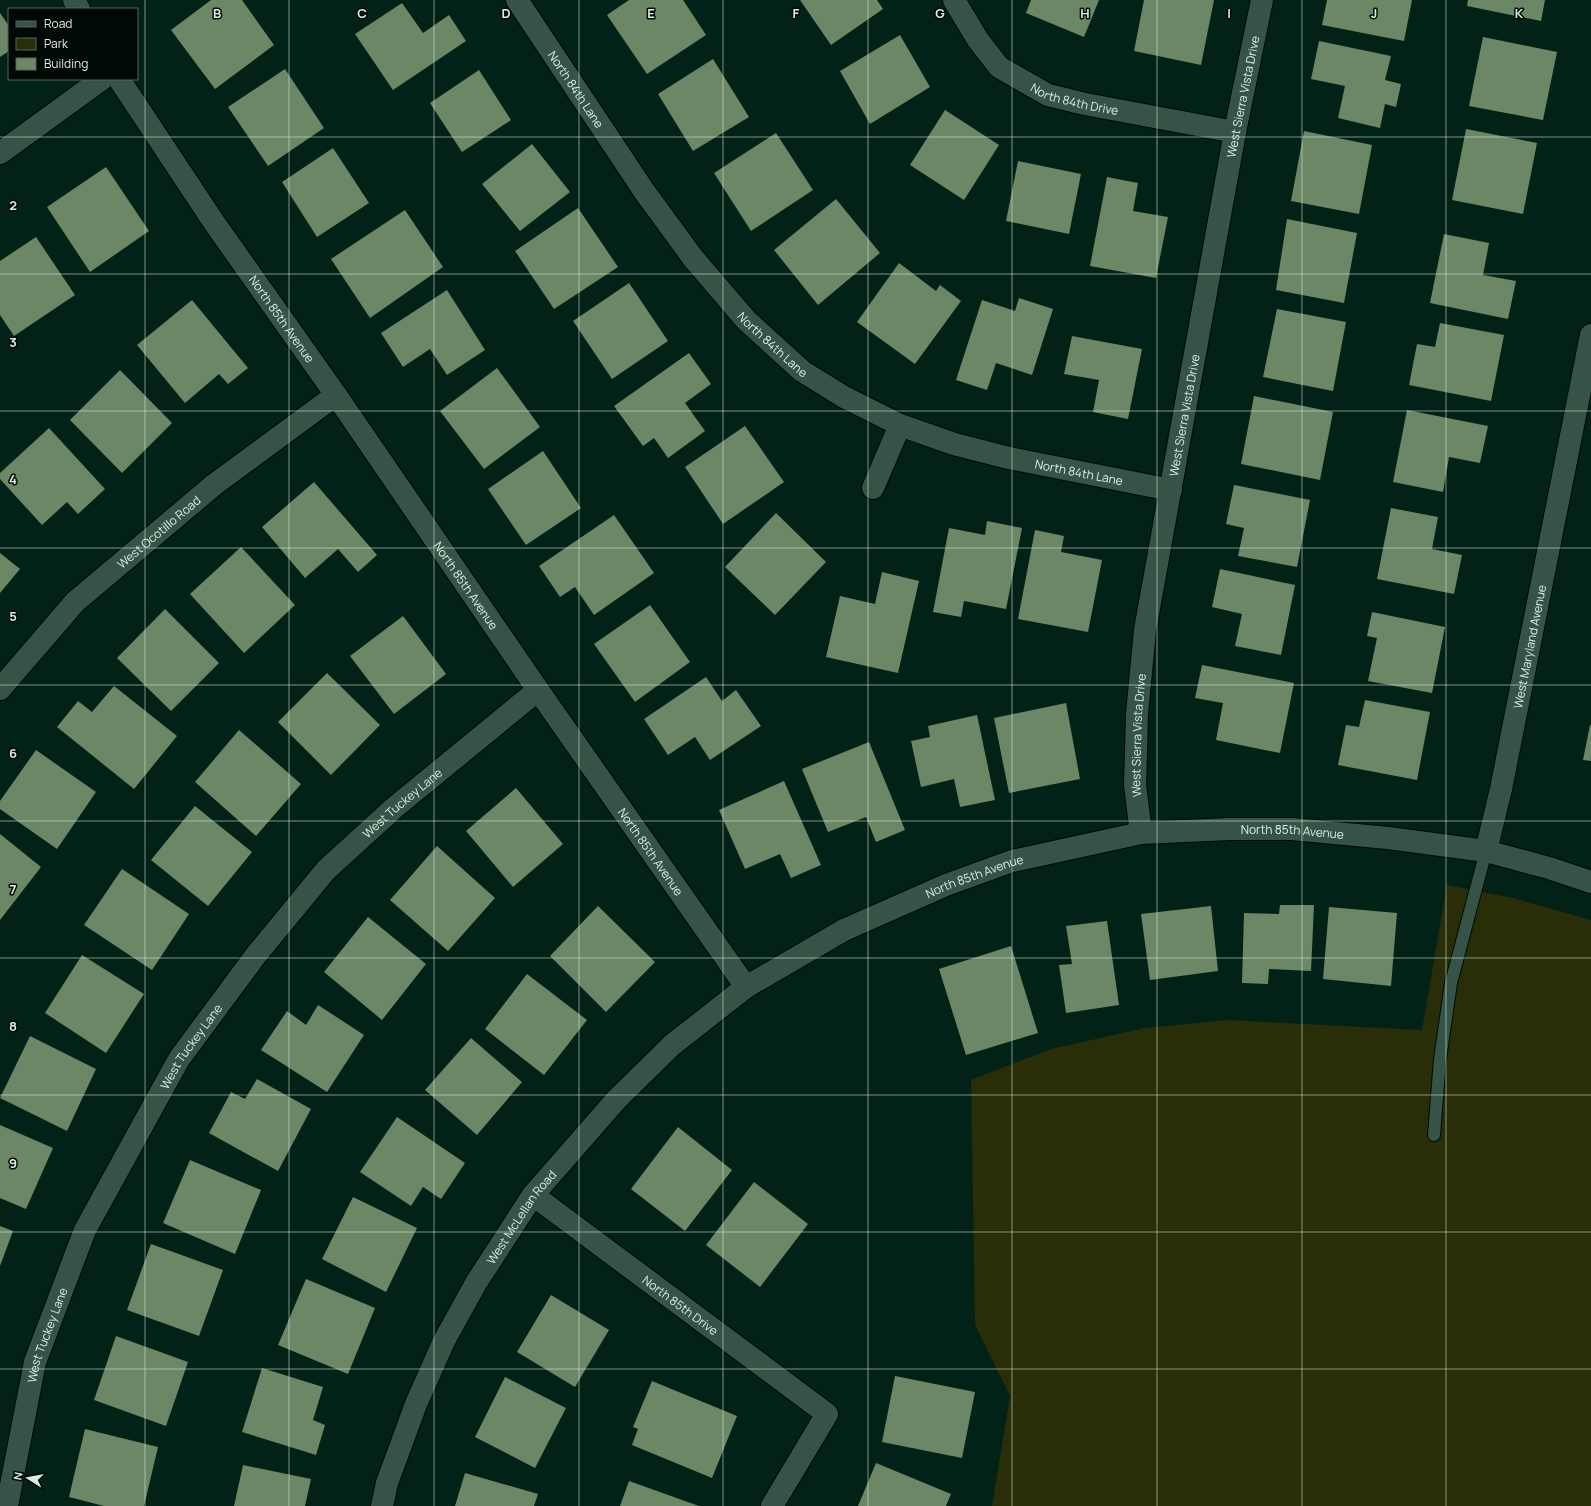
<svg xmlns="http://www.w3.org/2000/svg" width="1591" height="1506" viewBox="0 0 1591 1506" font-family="Manrope,sans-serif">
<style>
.green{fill:#292d08}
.building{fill:#6b8766}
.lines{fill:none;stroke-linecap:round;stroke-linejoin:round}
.service-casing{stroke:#000a04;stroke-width:14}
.minor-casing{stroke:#000a04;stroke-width:24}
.service{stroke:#355447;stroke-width:12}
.minor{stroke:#355447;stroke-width:22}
.grid{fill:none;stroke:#dbece4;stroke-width:1;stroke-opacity:0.55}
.labels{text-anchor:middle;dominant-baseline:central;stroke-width:3;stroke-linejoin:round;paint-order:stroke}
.street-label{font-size:12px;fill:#dbece4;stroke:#010905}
.grid-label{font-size:13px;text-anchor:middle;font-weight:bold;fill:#dbece4;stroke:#010905;stroke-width:3;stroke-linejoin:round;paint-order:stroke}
</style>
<rect width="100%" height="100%" fill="#032217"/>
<path class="green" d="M1447,885L1513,898L1591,920V1506H992L1010,1396L975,1325L971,1080L1051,1049L1145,1028L1228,1020L1422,1030Z"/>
<path class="building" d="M211,0H242L274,45L215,89L171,30Z
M629,0H683L706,35L647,74L607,15Z
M800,0H877L883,9L831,45Z
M1031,0H1099L1084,37L1026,13Z
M1144,0H1214L1201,65L1134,51Z
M1327,0H1412L1404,41L1322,25Z
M1468,0H1545L1541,21L1467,6Z
M402,3L423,33L449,15L466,41L393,90L355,34Z
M0,13L9,26V51L0,57Z
M900,35L930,87L870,124L840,71Z
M1483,37L1557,52L1543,120L1469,106Z
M1319,41L1391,56L1385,80L1401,84L1396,107L1385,104L1380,128L1338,118L1345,86L1311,79Z
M713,59L749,117L693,151L658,94Z
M285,69L324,128L268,166L228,107Z
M479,70L511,120L462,152L430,103Z
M945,110L999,145L964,200L910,165Z
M1466,129L1537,143L1523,214L1452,200Z
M1304,131L1372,145L1359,214L1291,201Z
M776,133L813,190L751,231L714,173Z
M532,144L570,192L520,231L482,184Z
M333,148L369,203L317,237L282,182Z
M1018,161L1081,174L1069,234L1006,221Z
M106,167L149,231L90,272L47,207Z
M1107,177L1138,183L1133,211L1168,217L1156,278L1090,266Z
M836,199L880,253L818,305L774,250Z
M578,208L618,267L554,309L515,251Z
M405,210L443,267L370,318L331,259Z
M1287,219L1357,233L1344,303L1276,290Z
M1444,234L1489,243L1483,275L1516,281L1508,319L1430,303Z
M36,237L75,295L14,336L0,315V261Z
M899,263L936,291L940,285L961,301L915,364L857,322Z
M629,283L668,341L612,379L573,321Z
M447,290L485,350L447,375L430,349L403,367L381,333Z
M1019,298L1053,309L1032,375L996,363L987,390L956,380L982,300L1015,311Z
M192,300L248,368L228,384L219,374L185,403L137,345Z
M1277,309L1346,322L1333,391L1263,377Z
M1440,323L1504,335L1491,401L1409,385L1417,344L1435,347Z
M1072,336L1142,349L1128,419L1093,412L1099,380L1064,374Z
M689,353L711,384L685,403L705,431L668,458L654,438L643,446L614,406Z
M497,368L540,427L484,469L440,411Z
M120,370L172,423L122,473L70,420Z
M1254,396L1333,412L1320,480L1241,464Z
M1407,410L1488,426L1480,463L1449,457L1443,492L1393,482Z
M745,426L784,482L723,524L685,467Z
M49,428L105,489L78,514L67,502L42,525L0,479V473Z
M543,451L581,508L526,545L488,489Z
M314,482L377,555L358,572L338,549L305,578L262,527Z
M1234,485L1310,500L1297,567L1238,556L1244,528L1226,524Z
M1391,508L1438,517L1432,549L1462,555L1454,594L1377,579Z
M776,513L826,562L775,615L725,567Z
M614,515L654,573L594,615L575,587L560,597L539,566Z
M987,521L1022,528L1006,609L964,601L961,617L933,612L949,528L985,535Z
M1035,530L1064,536L1061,552L1102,560L1088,632L1018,619Z
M241,547L295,605L244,653L190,594Z
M0,553L20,569L0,593Z
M1220,569L1295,585L1281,655L1235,646L1242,614L1212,607Z
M882,572L919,581L898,673L826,657L840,596L875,604Z
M650,605L690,662L635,702L594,644Z
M165,609L219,663L171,711L117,658Z
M1372,612L1445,627L1432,693L1368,681L1377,638L1367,636Z
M403,616L446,674L394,714L350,656Z
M1202,665L1294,683L1280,753L1216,740L1223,703L1195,698Z
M327,673L380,725L331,775L278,722Z
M706,677L722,701L736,690L761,726L710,760L695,737L668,755L644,719Z
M114,686L177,736L134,789L57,727L78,701L92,712Z
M1365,700L1430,712L1417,780L1338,765L1346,725L1359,727Z
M1066,703L1080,779L1009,793L994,718Z
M977,715L995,800L960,807L954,779L921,787L911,741L930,737L928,726Z
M1590,725H1591V761L1583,760Z
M239,730L301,784L256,836L195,782Z
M869,742L905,830L876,842L866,817L828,832L802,769Z
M36,750L96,792L57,849L0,809V801Z
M784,781L821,865L791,878L780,854L745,869L719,810Z
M516,788L563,844L513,887L466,831Z
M195,806L252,852L208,906L151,860Z
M0,834L41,867L0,920Z
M437,846L495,898L448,951L390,900Z
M122,869L189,914L152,970L84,925Z
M1280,905H1314L1311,971L1269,969L1268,984L1242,983L1244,913L1279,914Z
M598,906L655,962L606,1012L550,956Z
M1211,906L1218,971L1150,980L1141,914Z
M1329,907L1397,913L1391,986L1323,979Z
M368,917L426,964L382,1020L324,972Z
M1107,921L1119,1005L1066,1013L1059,965L1072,964L1066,926Z
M1011,946L1038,1033L966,1055L939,969Z
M82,955L144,994L106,1053L45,1013Z
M527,974L587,1020L544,1075L485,1029Z
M318,1005L364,1035L327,1092L261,1050L287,1011L306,1025Z
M30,1036L96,1069L67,1131L0,1098Z
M471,1038L522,1082L477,1135L425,1090Z
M257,1079L311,1109L278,1171L209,1133L231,1092L245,1099Z
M397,1117L465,1163L441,1199L423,1187L411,1206L360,1172Z
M0,1125L53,1148L26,1209L0,1198Z
M678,1127L732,1170L685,1231L631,1189Z
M190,1160L261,1190L235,1254L163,1223Z
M754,1182L808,1224L760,1287L706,1245Z
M353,1197L417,1228L386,1292L322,1259Z
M0,1226L13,1231L0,1266Z
M151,1244L223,1270L199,1336L127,1310Z
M306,1279L375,1308L348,1374L278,1345Z
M551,1295L609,1330L575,1387L517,1352Z
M116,1336L188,1362L166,1426L94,1400Z
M262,1368L323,1387L313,1420L325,1425L316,1455L242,1432Z
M895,1376L975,1392L962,1458L882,1442Z
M505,1377L566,1408L535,1468L475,1437Z
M652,1381L737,1416L712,1478L632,1445L638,1429L633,1427Z
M85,1429L158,1447L144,1506H104L69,1497Z
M876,1463L951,1494L946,1506H858Z
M243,1465L311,1479L305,1506H234Z
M465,1473L538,1494L534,1506H455Z
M629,1481L699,1506H620Z"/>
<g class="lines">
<defs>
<path id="service" d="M1434,1135L1440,1059L1451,983L1486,851"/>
<g id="minor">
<path d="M74,0L79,9"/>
<path id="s1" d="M517,0L644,191L693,258L746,320L802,371L844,397L900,425L954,444L1009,458L1171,490"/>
<path id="s2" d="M954,0L978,40L999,67L1048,95L1085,104L1235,132"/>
<path id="s3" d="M119,79L213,221L336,395L538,690L746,987"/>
<path d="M0,153L102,79"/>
<path d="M873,488L900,425"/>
<path id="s4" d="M0,689L75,602L215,484L336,395"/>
<path id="s5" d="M1141,833L1135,785L1137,714L1145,630L1235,132L1262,0"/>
<path id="s6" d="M1486,851L1501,789L1591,335"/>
<path id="s7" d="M533,1195L827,1414L772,1506"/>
<path id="s8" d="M7,1506L35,1362L85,1230L179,1059L256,955L326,870L394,808L538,690"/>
<path id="s9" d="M382,1506L387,1483L416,1404L444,1341L476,1283L533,1195L617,1099L672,1045L746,987L844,930L946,885L1012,861L1141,833L1230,829H1292L1388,838L1486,851L1549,868L1591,882"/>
</g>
</defs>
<use href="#service" class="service-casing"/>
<use href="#minor" class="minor-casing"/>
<use href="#service" class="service"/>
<use href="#minor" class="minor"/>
</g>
<path class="grid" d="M145,0V1506M289,0V1506M434,0V1506M579,0V1506M723,0V1506M868,0V1506M1012,0V1506M1157,0V1506M1302,0V1506M1446,0V1506M0,137H1591M0,274H1591M0,411H1591M0,548H1591M0,685H1591M0,821H1591M0,958H1591M0,1095H1591M0,1232H1591M0,1369H1591"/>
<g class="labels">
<g class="street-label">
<text stroke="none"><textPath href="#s1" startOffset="107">North 84th Lane</textPath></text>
<text stroke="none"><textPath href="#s5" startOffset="746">West Sierra Vista Drive</textPath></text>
<text stroke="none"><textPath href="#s2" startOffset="164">North 84th Drive</textPath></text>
<text stroke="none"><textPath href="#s3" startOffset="290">North 85th Avenue</textPath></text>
<text stroke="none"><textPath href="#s1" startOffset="430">North 84th Lane</textPath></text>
<text stroke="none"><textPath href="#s5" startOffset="422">West Sierra Vista Drive</textPath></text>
<text stroke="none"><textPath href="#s1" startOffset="767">North 84th Lane</textPath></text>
<text stroke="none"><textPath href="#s4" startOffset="224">West Ocotillo Road</textPath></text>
<text stroke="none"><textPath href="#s3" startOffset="614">North 85th Avenue</textPath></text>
<text stroke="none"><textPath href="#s6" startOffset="209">West Maryland Avenue</textPath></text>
<text stroke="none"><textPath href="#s5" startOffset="98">West Sierra Vista Drive</textPath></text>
<text stroke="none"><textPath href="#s8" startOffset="824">West Tuckey Lane</textPath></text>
<text stroke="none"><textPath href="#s9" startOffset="1225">North 85th Avenue</textPath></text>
<text stroke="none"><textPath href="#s3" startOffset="938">North 85th Avenue</textPath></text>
<text stroke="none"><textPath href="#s9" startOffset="901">North 85th Avenue</textPath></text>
<text stroke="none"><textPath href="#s8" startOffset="500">West Tuckey Lane</textPath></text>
<text stroke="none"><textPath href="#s9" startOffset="323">West McLellan Road</textPath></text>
<text stroke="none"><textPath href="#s7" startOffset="184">North 85th Drive</textPath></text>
<text stroke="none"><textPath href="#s8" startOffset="176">West Tuckey Lane</textPath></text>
</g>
</g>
<g class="grid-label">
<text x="217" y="18">B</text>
<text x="362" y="18">C</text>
<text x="506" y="18">D</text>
<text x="651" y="18">E</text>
<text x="796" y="18">F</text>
<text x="940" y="18">G</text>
<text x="1085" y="18">H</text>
<text x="1229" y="18">I</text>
<text x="1374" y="18">J</text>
<text x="1519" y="18">K</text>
<text x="13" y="210">2</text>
<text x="13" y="347">3</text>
<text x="13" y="484">4</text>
<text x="13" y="621">5</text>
<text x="13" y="758">6</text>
<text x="13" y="894">7</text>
<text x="13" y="1031">8</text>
<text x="13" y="1168">9</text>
</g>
<rect x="8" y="8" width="130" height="72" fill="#010905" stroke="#58645e"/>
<rect x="16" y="21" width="20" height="6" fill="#355447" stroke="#58645e"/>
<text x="44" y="28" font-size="12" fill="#dbece4">Road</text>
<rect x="16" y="38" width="20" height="12" fill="#292d08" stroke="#58645e"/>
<text x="44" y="48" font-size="12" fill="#dbece4">Park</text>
<rect x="16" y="58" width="20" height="12" fill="#6b8766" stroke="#58645e"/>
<text x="44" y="68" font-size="12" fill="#dbece4">Building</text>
<g transform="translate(28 1478) rotate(281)" stroke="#010905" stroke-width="3" paint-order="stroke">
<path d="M0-3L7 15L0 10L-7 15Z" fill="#dbece4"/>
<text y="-6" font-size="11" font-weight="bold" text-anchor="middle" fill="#dbece4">N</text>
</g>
</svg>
